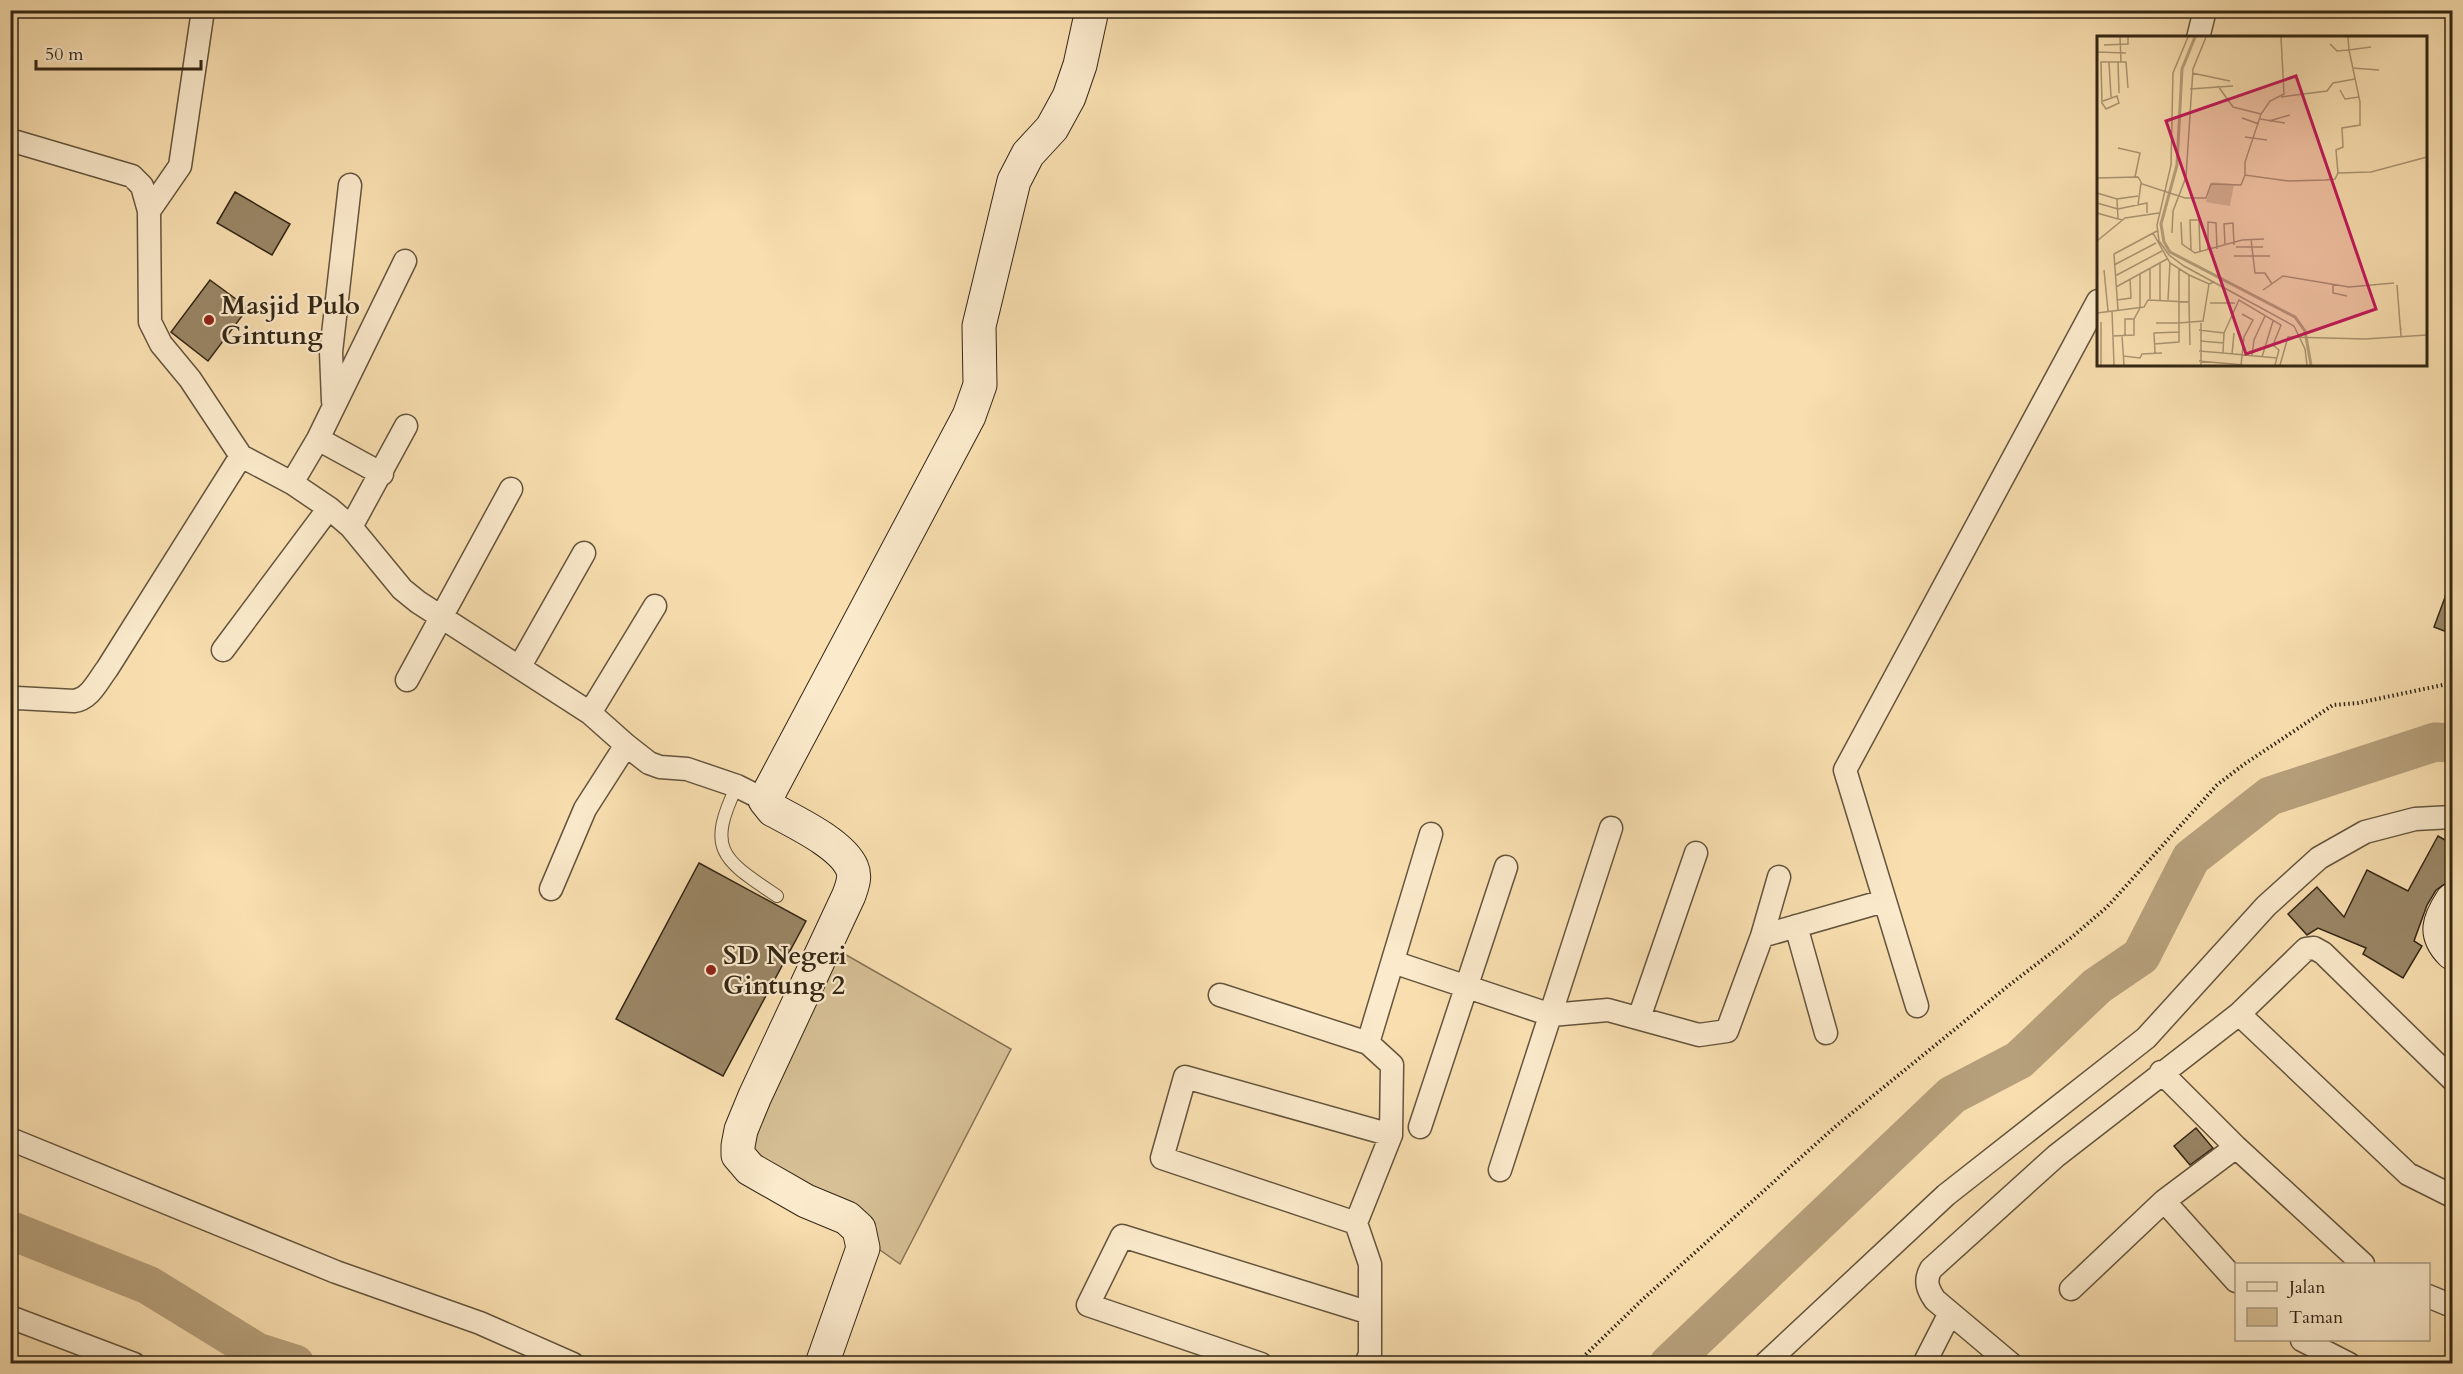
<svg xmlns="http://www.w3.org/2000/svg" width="2463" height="1374" viewBox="0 0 2463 1374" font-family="Cardo,serif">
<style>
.green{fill:#d7c096;stroke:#857356;stroke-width:1.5}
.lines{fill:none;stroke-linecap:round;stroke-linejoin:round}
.river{stroke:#b6a07b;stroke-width:39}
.building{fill:#9a8666;stroke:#332615;stroke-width:1.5}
.lane-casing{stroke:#64543c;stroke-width:14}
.street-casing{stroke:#64543c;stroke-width:25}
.secondary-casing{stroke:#332615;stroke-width:35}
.path{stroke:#332615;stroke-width:4;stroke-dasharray:1.5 3;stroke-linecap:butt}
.lane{stroke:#fbeacc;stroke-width:12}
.street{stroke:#fbeacc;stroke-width:22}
.secondary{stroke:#fbeacc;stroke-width:33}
.poi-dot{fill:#8f2418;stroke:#fbeacc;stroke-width:2}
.labels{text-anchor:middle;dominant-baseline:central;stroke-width:4.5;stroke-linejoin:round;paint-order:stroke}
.poi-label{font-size:26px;font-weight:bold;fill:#332615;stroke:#fbeacc;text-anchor:start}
.inset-river{fill:none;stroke:#b6a07b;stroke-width:3}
.inset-road{fill:none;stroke:#aa9572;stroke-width:1.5}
.view{fill:#c2185b;fill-opacity:0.15;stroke:#c2185b;stroke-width:3}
.inset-edge{fill:none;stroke:#332615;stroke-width:3}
</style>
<rect width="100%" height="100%" fill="#f9dfb0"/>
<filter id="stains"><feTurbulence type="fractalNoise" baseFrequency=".00333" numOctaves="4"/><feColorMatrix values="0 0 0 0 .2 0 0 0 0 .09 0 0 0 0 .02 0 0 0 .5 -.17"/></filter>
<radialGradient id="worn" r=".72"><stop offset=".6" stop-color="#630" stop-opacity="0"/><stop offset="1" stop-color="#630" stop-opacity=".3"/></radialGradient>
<path class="green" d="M820,940L1011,1049L900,1264L728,1144Z"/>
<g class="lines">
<path class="river" d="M10,1230L148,1285L257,1352L295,1364
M1669,1364L1952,1095L2019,1060L2097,986L2141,956L2191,858L2270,796L2435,742L2452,743"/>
</g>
<path class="building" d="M235,192L290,224L272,255L217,223Z
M210,280L248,308L208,361L171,332Z
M2451,581L2452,582V634L2434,627Z
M2438,836L2452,844V871L2446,883L2436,890L2427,905L2414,941L2422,946L2403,978L2363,954L2366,948L2318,928L2307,935L2288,914L2317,887L2344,917L2367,870L2408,891Z
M699,863L806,921L723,1076L616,1019Z
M2196,1128L2213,1148L2190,1165L2174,1146Z"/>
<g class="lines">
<defs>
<path id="lane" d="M737,786C705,851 724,860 777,896"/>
<path id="street" d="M2198,38L2205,10
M10,140L132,176L142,186L149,211L150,322L161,344L190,379L241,456L292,483L329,508L351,527L402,589L418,602L590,713L626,745L649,763L660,767L687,769L737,786L765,800
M149,211L180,166L203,10
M333,401L331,352L350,185
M318,439L382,474
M292,483L318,439L405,261
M351,527L406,426
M223,650L329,508
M520,666L584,553
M407,680L511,489
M10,700L17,698L74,701C90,699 97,682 107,669L241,456
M590,713L655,606
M551,889L585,809L626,745
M1796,926L1826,1033
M1762,936L1779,877
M1393,962L1551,1015L1608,1010L1699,1035L1727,1031L1762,936L1884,901
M1220,995L1368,1043
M1917,1006L1845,770L2098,301
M2239,1014L2408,1174L2452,1196
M1639,1018L1696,853
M2161,1072L2236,1147L2363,1264
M1420,1127L1506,867
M10,1139L336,1272L480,1323L573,1364
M1500,1170L1611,828
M2164,1201L2236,1147
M1356,1223L1162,1158L1185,1077L1391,1135
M2071,1289L2164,1201L2236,1281
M2428,1296L2452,1306
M10,1317L134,1364
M2302,1340L2349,1364
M1261,1364L1088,1305L1122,1236L1370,1313
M1366,1364L1370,1354V1264L1356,1223L1391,1135L1392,1065L1368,1043L1431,834
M1765,1364L1946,1195L2146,1038L2266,906L2319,858L2365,832L2415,819L2452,817
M1924,1364L1950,1313
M2011,1364L1935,1300C1928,1290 1924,1281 1931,1269L2056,1156L2239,1014L2306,949L2314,948L2323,953L2452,1079"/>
<path id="secondary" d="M2452,900C2439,920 2433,934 2452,953
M822,1364L863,1248L859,1229L847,1218L806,1201L750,1169L738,1155V1146L741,1130L755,1096L849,895C852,886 856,877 852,868C842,844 795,822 773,810L765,800L969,416L980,385L979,326L1014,181L1028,154L1052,128L1069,97L1080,65L1092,10"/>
</defs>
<use href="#lane" class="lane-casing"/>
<use href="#street" class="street-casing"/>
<use href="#secondary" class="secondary-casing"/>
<path class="path" d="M1576,1364L1641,1301L1836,1126L2008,986L2072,937L2107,907L2217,785L2243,765L2333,705L2358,703L2452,683"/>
<use href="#lane" class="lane"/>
<use href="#street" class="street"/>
<use href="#secondary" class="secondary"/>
</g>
<g class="poi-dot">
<circle cx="209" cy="320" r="6"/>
<circle cx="711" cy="970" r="6"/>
</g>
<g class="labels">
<g class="poi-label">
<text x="221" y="305">Masjid Pulo<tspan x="221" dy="30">Gintung</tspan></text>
<text x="723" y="955">SD Negeri<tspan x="723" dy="30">Gintung 2</tspan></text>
</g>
</g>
<g transform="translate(2097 36)">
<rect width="330" height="330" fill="#f9dfb0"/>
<path d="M115,146L137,148L133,170L109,166Z" fill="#d7c096"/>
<path class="inset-river" d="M98,1L85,33L80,129L64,188L67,206L73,216L198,281L208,295L214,329"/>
<path class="inset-road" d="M23,1L24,26M91,1L76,37L74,129L60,189L62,205L72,219L87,230L197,290L208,313L210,329M251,1L252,14L274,11M233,8L240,15L252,14L263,66V89L245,92L246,111L239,114L241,137M7,9L31,8V1M0,16L29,17M12,26L14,61M21,26L22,57M255,32L282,34M95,37L133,45M121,50L136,71L164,78M93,53L136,50M243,54L248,63L262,61M184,61L230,55L236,47L258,43M6,65L20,60L22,67L9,73L5,67L4,26H29L31,52M145,82L162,88M163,83L188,87M172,85L193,79M148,101L170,104M21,112L43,117L38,141M148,139V126L164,78L173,65L187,58L184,1M0,142L41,141L45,148L88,162H109L114,148L144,149L148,139L191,145L228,144L238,143L241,137L274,136L330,121M0,157L20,163M0,167L21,173M41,169L44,147M21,173L50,167V177M0,177L21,183M26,184L21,183L20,163L41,160M84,186L85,208L98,217L145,204L167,203M56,197L73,227L92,239M75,197L76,175L89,141L96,33L109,1M154,203L158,237H168L175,248M0,205L28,182L62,177M128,208L127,188L136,187L137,209M139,211H166M111,213V186L119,187L120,213M94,214L93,184H102L103,215M137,220H173M63,227V264M17,229L59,207M53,233V263M82,233V287L106,285L112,248M7,234L11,275M18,240L65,215M236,248V257L250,260M300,249L303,288M19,251L70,223M166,254L186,240L252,251L297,247M20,264L34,262L33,243M71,264L73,226M92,266L93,309M113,267H138M21,274L17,218L60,195M15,275L17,329M0,277L47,271L51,264L92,266V239L112,248L117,246M4,286V329M102,294L127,297L142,264L184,289L176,309L182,314L178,329M304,294L303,288L304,300M16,300L37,299V283M25,300L27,329M28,300V283H37L43,272V238M103,305L127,307M57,308L82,306V287H59M102,315L126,317L127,297M58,317L57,297L82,296M126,317L180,322M135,318L137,297M26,320L43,322L45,318L65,317M155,320L157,304L168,280M165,321L176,285M102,325L146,329M104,329V287M144,329L147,301L156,284L145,278M183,329L191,301L268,303L330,299"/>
<path class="view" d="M199,40L279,273L149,318L69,85Z"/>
<rect width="330" height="330" class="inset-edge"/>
</g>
<rect width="2463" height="1374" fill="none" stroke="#f9dfb0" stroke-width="36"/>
<rect x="12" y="12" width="2439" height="1350" fill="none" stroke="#332615" stroke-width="3"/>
<rect x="18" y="18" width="2427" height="1338" fill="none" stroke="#332615" stroke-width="1.5"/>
<rect x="2235" y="1263" width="195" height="78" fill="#fbeacc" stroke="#ab9c83" stroke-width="1.5"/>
<rect x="2247" y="1282" width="30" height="9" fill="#fbeacc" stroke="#ab9c83" stroke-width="1.5"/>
<text x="2289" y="1293" font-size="18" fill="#332615">Jalan</text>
<rect x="2247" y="1308" width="30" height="18" fill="#d7c096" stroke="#ab9c83" stroke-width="1.5"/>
<text x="2289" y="1323" font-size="18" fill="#332615">Taman</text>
<path d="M36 60v9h165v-9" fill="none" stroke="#332615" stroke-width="3"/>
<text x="45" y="60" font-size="18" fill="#332615" stroke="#fbeacc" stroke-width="4.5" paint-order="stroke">50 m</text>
<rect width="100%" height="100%" filter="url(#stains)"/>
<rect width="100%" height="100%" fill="url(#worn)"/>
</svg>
